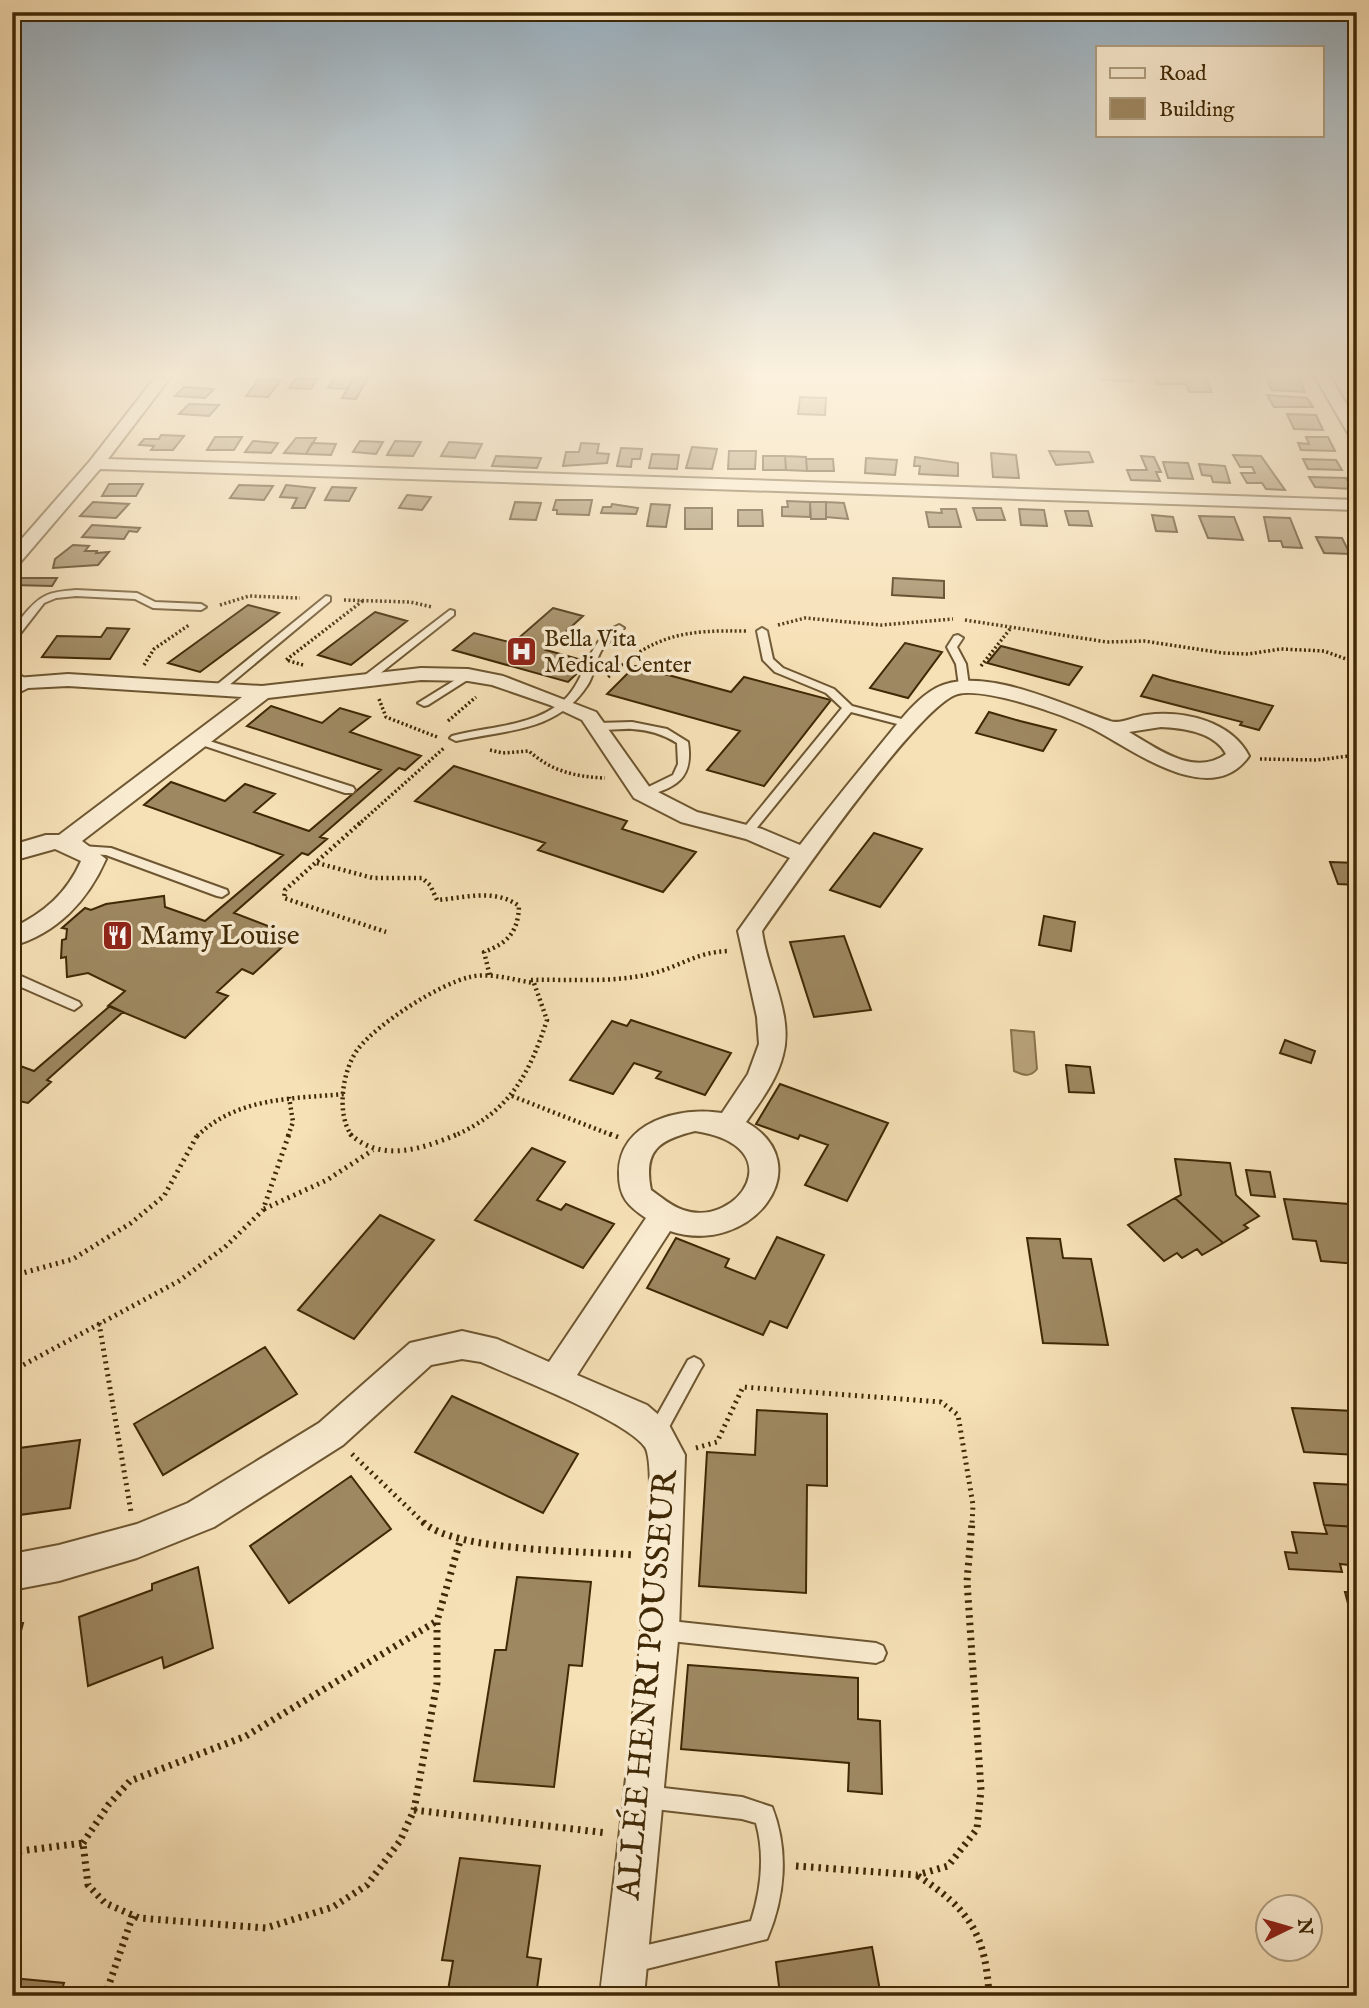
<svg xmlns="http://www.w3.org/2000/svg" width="1369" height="2008" viewBox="0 0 1369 2008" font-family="'IM FELL English',serif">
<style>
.water{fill:#b8a17a;stroke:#88714b;stroke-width:2}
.building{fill:#9e8861;stroke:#3f2805;stroke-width:2}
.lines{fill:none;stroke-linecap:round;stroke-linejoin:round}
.service-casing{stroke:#6d5631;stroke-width:4}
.minor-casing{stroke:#6d5631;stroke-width:4}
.path-far3{stroke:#3f2805;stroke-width:3.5;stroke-dasharray:2 2.5;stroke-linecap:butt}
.path-far2{stroke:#3f2805;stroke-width:4.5;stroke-dasharray:2 3.5;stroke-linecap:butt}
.path-far1{stroke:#3f2805;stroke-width:5;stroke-dasharray:2 4.5;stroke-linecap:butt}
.path{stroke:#3f2805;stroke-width:7;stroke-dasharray:2.5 5;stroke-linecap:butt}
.service{fill:#f9ebd0;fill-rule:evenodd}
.minor{fill:#f9ebd0;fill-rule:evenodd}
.labels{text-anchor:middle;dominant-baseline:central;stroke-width:7;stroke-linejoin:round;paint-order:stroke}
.far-poi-label{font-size:23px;fill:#3f2805;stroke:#f9ebd0;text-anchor:start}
.poi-label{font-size:28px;fill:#3f2805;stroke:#f9ebd0;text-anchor:start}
.near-street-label{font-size:33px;fill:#3f2805;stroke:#f9ebd0}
</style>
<rect width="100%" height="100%" fill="#f6e0b6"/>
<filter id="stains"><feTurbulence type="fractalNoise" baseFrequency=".00286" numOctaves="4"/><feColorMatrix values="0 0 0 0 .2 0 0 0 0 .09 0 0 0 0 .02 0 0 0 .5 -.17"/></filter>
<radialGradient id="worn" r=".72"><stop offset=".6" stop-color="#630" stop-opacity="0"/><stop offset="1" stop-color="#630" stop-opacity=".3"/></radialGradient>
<path class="water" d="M1011,1030L1034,1032L1037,1069C1030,1078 1023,1075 1014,1071Z"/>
<path class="building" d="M336,375H342L355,376L348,389L328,388Z
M1100,375H1131L1133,381L1102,380Z
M1154,375L1205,376L1212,392H1189L1186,384H1157Z
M1266,375H1298L1305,392L1271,390Z
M355,376H369L356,399L342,398Z
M259,379L281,380L268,397L246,396Z
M295,379H317L311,389L289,388Z
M184,387L214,389L205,398L175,396Z
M1267,395L1307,398L1313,407H1274Z
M800,397L826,398L825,415L798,414Z
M189,404L219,405L209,416L179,414Z
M1287,414L1316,415L1323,430L1294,429Z
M161,435L184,436L173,450H151L154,446L139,445L144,439H159Z
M215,437H242L234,450H207Z
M1306,437H1328L1335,451L1301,450L1298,443L1309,444Z
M296,438H316L306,454L284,453Z
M253,441L278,443L271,453L245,452Z
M360,441L383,442L376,454L353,452Z
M395,441L421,442L413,456L387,455Z
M449,442L482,444L475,458L441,456Z
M312,443L336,444L331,455L306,454Z
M581,443L599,444L597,453L609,454L607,463L563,466L566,452H579Z
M692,447L717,449L712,469L686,468Z
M621,448L642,449L640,459H632L631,467L617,466Z
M729,451H756L755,469H728Z
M1049,451L1089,452L1093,462L1056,465Z
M991,453L1016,455L1019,478L993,477Z
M652,454L679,455L677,469L649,468Z
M1233,455L1261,456L1285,490L1266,489L1262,483H1247L1241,473H1255L1252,467H1240Z
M496,456L541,458L537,468L492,466Z
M763,456H785L786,470H763Z
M785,456L806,457L807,471L786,470Z
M1141,456L1154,457L1161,472H1156L1160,481L1131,480L1127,470H1147Z
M915,457L958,463V476L919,474L920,466H914Z
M866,458L897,460L895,475L865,473Z
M806,459H833L834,471H807Z
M1303,459L1336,460L1342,470L1308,469Z
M1163,462L1188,463L1193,479L1168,478Z
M1199,464L1225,466L1230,483L1213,482L1211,476L1202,475Z
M1309,477L1346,478L1352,489L1315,487Z
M109,484H143L136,496H102Z
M239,485L273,486L264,500L230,498Z
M286,485L315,488L305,508H292L297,498L280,497Z
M332,487L356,488L349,501L325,500Z
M407,495L431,497L422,510L399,508Z
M556,500H592L589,515L557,514V510H553Z
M787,501L810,502V517L782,516V507H788Z
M93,502L129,504L116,518L80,516Z
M515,502L541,503L536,520L510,519Z
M810,502H826V519H811Z
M826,502L844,503L848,519L826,517Z
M612,504L638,508L636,514L601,513L603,507H611Z
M651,504L670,505L666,527L647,526Z
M685,508H712V529H685Z
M973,508H1001L1005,520H977Z
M941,509H956L961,527H929L926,512L942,513Z
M1019,509L1044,510L1047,526L1021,525Z
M738,510H762L763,526H738Z
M1065,511H1088L1092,526L1069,525Z
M1152,515L1173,517L1177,532L1156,531Z
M1199,516L1234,517L1243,540L1208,538Z
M1264,517L1290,518L1302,548L1283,547L1281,541H1269Z
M92,525L140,528L137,532L129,531L124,539L82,537Z
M1316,537L1342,538L1350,554L1324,553Z
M73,545L89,546L85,551H97L96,553L109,552L98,565L53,568L55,559Z
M19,578H57L52,586L14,585Z
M893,578L944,581V598L892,595Z
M248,605L279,613L200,672L168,663Z
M553,608L583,616L546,650L589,662L568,682L453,650L474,633L513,643Z
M375,612L407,621L351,665L318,655Z
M107,628L129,629L110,659L42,657L57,636L101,637Z
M905,643L942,652L908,698L870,688Z
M1001,646L1082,667L1069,685L987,663Z
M635,666L731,692L744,677L831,700L764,786L707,770L740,731L607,694Z
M1153,675L1170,680L1273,706L1259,730L1240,725L1242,722L1141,696Z
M271,706L322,723L340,708L370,717L350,732L421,756L405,770L399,768L320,837L327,839L308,855L302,853L234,913L294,936L253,974L242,969L217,992L228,996L185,1038L108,1006L125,991L88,973L67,977L66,957L61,958L62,940L66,939L67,929L62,928L85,908L91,910L106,904L164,896L165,907L205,921L283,855L144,805L171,782L225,801L245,784L275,794L254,812L309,831L381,770L247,726Z
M989,712L1020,721L1056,730L1043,751L976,733Z
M454,766L627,821L622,829L696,852L663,892L538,850L545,843L415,801Z
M874,833L922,849L880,907L830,890Z
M1330,862L1357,863V885L1338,884Z
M1044,916L1075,922L1071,951L1039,945Z
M844,936L871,1010L814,1017L790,942Z
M110,1006L123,1012L47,1080L51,1082L28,1103L19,1101L12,1107V1063L34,1071Z
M631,1020L731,1053L705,1095L656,1078L661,1072L634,1063L613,1094L570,1080L612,1021L627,1026Z
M1285,1040L1315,1051L1311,1063L1280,1053Z
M1066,1065L1090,1067L1094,1093L1069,1092Z
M780,1084L888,1123L847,1201L805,1185L828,1145L800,1135L798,1139L756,1124Z
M532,1148L565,1162L537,1200L561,1210L566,1204L614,1224L583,1268L475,1220Z
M1175,1159L1230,1163L1236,1195L1259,1216L1244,1225L1248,1228L1223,1243L1175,1198L1181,1195Z
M1246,1170L1270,1172L1275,1197L1251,1195Z
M1175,1198L1223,1243L1202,1255L1197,1249L1182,1258L1177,1253L1164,1261L1128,1225Z
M1284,1199L1349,1204L1357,1232V1264L1321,1261L1316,1241L1293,1239Z
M380,1215L434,1240L354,1339L298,1310Z
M777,1237L824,1255L787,1328L770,1321L763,1335L647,1288L676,1238L729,1259L725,1267L755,1279Z
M1027,1238L1060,1239L1063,1258L1091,1259L1108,1345L1043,1343Z
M265,1347L297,1394L163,1475L134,1424Z
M452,1396L578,1454L543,1513L415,1452Z
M1292,1408L1354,1411L1357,1455L1304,1452Z
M757,1410L827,1414V1486L807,1485L806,1593L699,1586L707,1452L755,1455Z
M80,1440L70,1508L12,1516V1449Z
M351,1476L391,1529L289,1603L250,1546Z
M1314,1483L1357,1485V1527L1324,1525Z
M1324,1525L1357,1527V1566L1340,1564L1342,1572L1289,1569L1285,1552L1297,1553L1292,1532L1327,1534Z
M198,1567L213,1648L164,1668L162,1657L88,1686L79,1617L152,1590V1584Z
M517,1577L591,1582L582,1666L569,1665L554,1787L474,1781L495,1650H506Z
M1345,1592L1357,1593V1637Z
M23,1623L12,1666V1624Z
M688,1665L858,1678V1719L880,1721L882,1794L848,1791L849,1763L681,1749Z
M460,1858L540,1866L527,1957L541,1959L536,1996H447L453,1961L442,1960Z
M872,1947L881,1996H770L780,1994L776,1962Z
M12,1978L64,1983L60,1996H12Z"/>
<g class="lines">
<defs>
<path id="service" d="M76,590L137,593L155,602L201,604L206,607L201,610L153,608L135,599L76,596L56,598L44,603L16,639L12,640C12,629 16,624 23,616C41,594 49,592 76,590Z
M326,596L330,597V601L222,691H214V687Z
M450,610L454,611V615L368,683H360V679Z
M619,625L624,628C617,636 607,642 601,651C595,662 594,676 587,686C557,732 504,730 456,741L450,738L452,736C489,726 533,727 563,701C588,679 586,639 619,625Z
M762,628L767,631L773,659L783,668L834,689L852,706L913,722L915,724L909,727L851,712L751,835L747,836L741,832L743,829L842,708L826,693L775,672L763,660L757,631Z
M958,635L963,638L957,647L966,664L969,686L964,689L959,686L956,664L947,647L954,636Z
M12,669L27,680V684H19L12,678Z
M468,672L473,675L472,677L428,705L424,706L418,703Z
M632,722L667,729L688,742C694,780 675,788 642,797L636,793L673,775L678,764L677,743C663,734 649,730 632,729C620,728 602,733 592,726L598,723Z
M197,737L353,787L355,790L353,793H345L193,742L191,740Z
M82,846L111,848L227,890L228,893L222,897L217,896L106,855L78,853L76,850Z
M12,972L79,1002L81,1005L74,1010L69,1008L12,983Z
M694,1357L700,1360L703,1365L700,1370L662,1440L656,1442L650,1440L647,1434L650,1428L688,1360Z
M661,1620L876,1643L883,1646L886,1653L883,1660L876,1663L661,1640L654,1637L651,1630L654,1623Z
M646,1786L742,1797L772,1807C789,1850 785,1897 767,1939L630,1973L622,1969L618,1961L622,1953L630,1949L751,1921C761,1890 765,1855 756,1823L742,1819L646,1808L638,1805L635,1797L638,1789Z"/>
<path id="minor" d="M157,375H172L108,459L1357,500V510L100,469L18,565L12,566V550L90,461Z
M1314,375H1329L1357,422V440L1349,435Z
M421,668L468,669L503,676L596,712L650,788L697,812L762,829L800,845C826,811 853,778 880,745C897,725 913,701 936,688C982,664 1066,706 1110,721C1120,725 1136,716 1146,715C1183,710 1231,721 1249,756C1211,811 1131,748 1091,728C1065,715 986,687 958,694C919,704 791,890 762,931C767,971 794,1015 783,1055C777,1080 760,1102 746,1122C822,1165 751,1258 670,1231L577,1375L647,1405L668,1423L685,1455L679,1630L644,1996H600C608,1926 667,1479 645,1447C626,1420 516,1378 481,1362L462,1359L431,1365L343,1445L214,1527L137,1558L59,1581L12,1590V1554L59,1545L137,1524L188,1503L319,1423L410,1343L462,1331L497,1339L549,1362L646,1218C628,1206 619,1197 619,1174C618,1122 680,1106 722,1113L748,1074L759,1044L757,1017L738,931L790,858L746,839L681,822L634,798L582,720L550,705L492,685L468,681L421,680L268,698L82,841L106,859C88,900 57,934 12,946V928C44,913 67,893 81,861L55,849L12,861V845L46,835H59L242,697L68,686L28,688L12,696V680L16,678L68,674L262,686ZM1161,727C1183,728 1215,732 1226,754C1194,777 1158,749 1129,732ZM695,1131C794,1146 738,1229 683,1210C671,1206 661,1197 651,1190C643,1150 659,1140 695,1131Z"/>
</defs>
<use href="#service" class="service-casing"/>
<use href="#minor" class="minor-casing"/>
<path class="path-far3" d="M344,600L410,602L432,607
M220,605L249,596L300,598
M965,620L1107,642L1144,641L1223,653L1248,654L1281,649L1324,651L1357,663
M778,625L805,618L881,625L953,619
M144,665L154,649L189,625
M303,665L286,660L364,600
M981,666L1010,629
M608,677C654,634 685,630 746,631
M379,699L386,717L437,737
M448,721L476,697
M490,750L503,753L529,751C551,771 576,777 605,778
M1260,759L1317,760L1357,755
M358,825L444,748"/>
<path class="path-far2" d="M360,823L285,890L284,898L386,932
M317,863L373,878H422L430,885L437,900C464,898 495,888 519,906C518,932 508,943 484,952L490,976
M531,980C570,979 612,983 650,974C680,967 696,952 728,951
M512,1096L614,1136
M197,1136C238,1097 291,1099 344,1094
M288,1136L293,1122L289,1097
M352,1136C336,1115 342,1070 358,1049C377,1024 439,984 470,977C490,972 514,980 534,983L547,1020C529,1075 510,1111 454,1136"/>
<path class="path-far1" d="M350,1134C382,1163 422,1149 458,1134
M610,1134L618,1137
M264,1209L327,1180L373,1150
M12,1276L73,1259L131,1223L164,1196L198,1134
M99,1323L131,1512
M12,1371L179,1281L225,1247L263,1210L289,1134
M696,1448L717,1442L743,1387L941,1402L958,1415L973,1505L972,1524
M352,1454L425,1524"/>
<path class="path" d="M423,1522C454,1552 588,1551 635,1555
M414,1810L607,1833
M83,1843L109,1804L130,1781L246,1736L437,1621
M12,1852L83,1843L88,1885L105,1903L139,1918L266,1928L333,1907L367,1885L400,1841L414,1810L437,1683V1621L460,1541
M796,1866L917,1875L948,1866L977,1829L981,1790L967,1581L972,1522
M918,1876C969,1909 986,1934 989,1996
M105,1996L133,1915"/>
<use href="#service" class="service"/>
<use href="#minor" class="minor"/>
</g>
<linearGradient id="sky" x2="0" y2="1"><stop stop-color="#95acbc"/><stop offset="0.57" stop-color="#fbf1de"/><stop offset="1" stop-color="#fbf1de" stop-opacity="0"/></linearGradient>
<rect width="1369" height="657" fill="url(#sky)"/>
<defs>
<symbol id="hospital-square" viewBox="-11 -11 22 22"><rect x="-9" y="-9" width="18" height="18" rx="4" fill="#8f2418" stroke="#f9ebd0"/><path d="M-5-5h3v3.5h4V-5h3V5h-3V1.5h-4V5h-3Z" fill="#fff"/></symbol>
<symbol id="restaurant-square" viewBox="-11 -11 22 22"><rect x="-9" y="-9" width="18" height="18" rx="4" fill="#8f2418" stroke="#f9ebd0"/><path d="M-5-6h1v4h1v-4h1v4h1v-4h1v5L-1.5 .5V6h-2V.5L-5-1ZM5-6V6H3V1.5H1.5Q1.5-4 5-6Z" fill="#fff"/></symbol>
</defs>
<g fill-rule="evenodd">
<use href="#hospital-square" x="504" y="634" width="35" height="35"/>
<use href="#restaurant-square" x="100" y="918" width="35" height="35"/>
</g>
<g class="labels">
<g class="far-poi-label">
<text x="544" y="639">Bella Vita<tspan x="544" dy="26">Medical Center</tspan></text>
</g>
<g class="poi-label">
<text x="140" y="936">Mamy Louise</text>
</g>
<g class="near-street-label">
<text transform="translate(648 1685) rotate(-85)">ALLÉE HENRI POUSSEUR</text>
</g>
</g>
<rect width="1369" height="2008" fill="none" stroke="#f6e0b6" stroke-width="42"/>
<rect x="14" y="14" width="1341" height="1980" fill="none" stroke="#3f2805" stroke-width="3.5"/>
<rect x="21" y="21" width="1327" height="1966" fill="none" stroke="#3f2805" stroke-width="2"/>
<rect x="1096" y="46" width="228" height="91" fill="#f9ebd0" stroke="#af9d7f" stroke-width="2"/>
<rect x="1110" y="68" width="35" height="10" fill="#f9ebd0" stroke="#af9d7f" stroke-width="2"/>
<text x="1159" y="80" font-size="21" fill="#3f2805">Road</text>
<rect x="1110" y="98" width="35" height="21" fill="#9e8861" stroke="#af9d7f" stroke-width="2"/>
<text x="1159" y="116" font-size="21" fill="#3f2805">Building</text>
<g transform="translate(1289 1928) rotate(85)"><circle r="33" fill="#f9ebd0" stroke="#af9d7f" stroke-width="2"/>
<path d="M0-5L12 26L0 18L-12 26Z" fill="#8f2418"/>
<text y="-10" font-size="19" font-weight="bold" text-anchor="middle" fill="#3f2805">N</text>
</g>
<rect width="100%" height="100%" filter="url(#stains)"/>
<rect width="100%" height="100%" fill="url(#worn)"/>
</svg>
